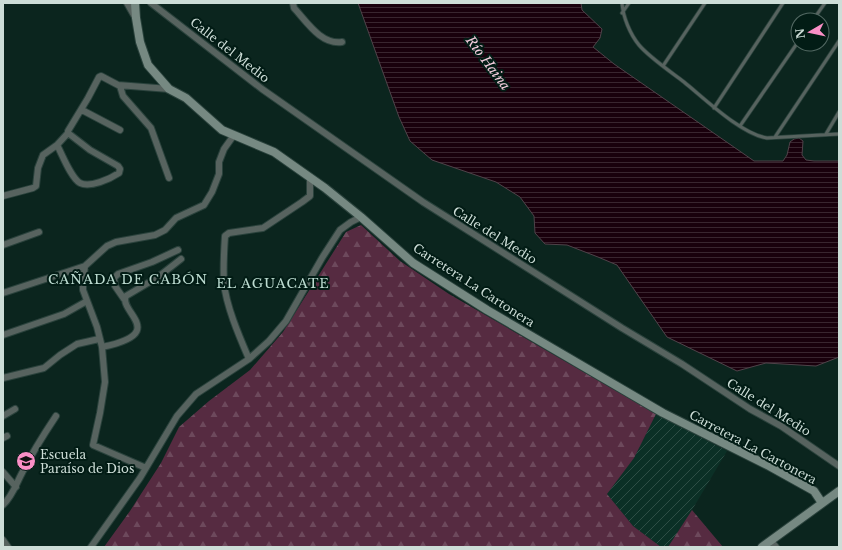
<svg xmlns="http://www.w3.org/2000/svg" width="842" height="550" viewBox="0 0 842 550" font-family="'Libre Baskerville',serif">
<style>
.industrial{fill:url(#industrial-furrows)}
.forest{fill:url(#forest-firs)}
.water{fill:url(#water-rules);stroke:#4f4249}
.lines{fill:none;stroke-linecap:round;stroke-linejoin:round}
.lane-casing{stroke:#2a423c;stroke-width:4.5}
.street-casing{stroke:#2a423c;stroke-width:8}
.secondary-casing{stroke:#2a423c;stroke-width:10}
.lane{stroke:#57635f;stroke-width:3}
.street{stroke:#57635f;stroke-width:6}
.secondary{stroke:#768982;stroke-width:8}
.labels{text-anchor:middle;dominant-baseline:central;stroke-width:4;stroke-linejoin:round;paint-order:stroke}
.street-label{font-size:12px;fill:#cdddd7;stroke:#021c15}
.poi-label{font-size:12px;fill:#cdddd7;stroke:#021c15;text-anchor:start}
.water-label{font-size:13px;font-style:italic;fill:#f5cedf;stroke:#021c15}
.neighbourhood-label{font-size:13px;letter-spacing:1px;fill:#bcdbd0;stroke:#021c15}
</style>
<defs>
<pattern id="industrial-furrows" width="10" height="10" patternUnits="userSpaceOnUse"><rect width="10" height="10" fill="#0b3026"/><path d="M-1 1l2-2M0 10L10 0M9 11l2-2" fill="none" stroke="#2d4e45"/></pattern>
<pattern id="forest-firs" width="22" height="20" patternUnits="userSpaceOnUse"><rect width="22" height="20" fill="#562b41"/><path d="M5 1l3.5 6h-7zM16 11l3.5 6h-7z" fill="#6d495c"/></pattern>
<pattern id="water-rules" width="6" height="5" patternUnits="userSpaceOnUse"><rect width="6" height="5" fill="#19000c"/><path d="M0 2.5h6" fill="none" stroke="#39252f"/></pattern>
</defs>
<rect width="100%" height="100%" fill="#0b251e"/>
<path class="industrial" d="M656,414L727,451L692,510L668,547H661L633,526L607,494L634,458Z"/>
<path class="forest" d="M361,225L400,261L449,294L656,414L634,458L607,494L633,526L661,547H104L130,511L161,463L179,427L209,401L250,370L283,332L346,232Z
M692,510L723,547H668Z"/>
<path class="water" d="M358,3H581L582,10L602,29L600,38L593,47L614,64L754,161H783L787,155L790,142L794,139L799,138L803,141L802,155L806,160L814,161H839V357L816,366L766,363L737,371L667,337L617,265L598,257L567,245L545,244L535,233L534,216L520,197L496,182L432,160L410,141L399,117Z"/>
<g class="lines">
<defs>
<path id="lane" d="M622,3C623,17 630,34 639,45C649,57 671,72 684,82C705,99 741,134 767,138L839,134
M622,13L629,3
M813,20L825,3
M663,66L705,3
M714,108L783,3
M740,126L798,42
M826,134L839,112
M775,137L839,41"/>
<path id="street" d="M127,3L135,17
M151,3L262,89L423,202L622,328L682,364L750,409L781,426L839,466
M293,3L294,8C307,22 321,45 342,42
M120,86L123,96L151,128L169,178
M82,110L120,130
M57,145C62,154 71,178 80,183C90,188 110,179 119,173L120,169L118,166L90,150L68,133
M3,196L33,188L36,186L38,168L43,155L57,145L68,133V131L88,98L99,77L101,76L118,85L169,89
M3,245L39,232
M3,293L85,266
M124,299L115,286L114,278L118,274L152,262L178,250
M3,335L64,314L87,301
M102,347C170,333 118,312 126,296L158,277L181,259
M249,359C240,338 226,306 224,283C223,267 224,251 225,236L229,233L263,228L302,202L310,196V177
M3,378L44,368L60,355L77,344L99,339
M3,416L15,409
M3,438L7,436
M146,468L93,445L100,413L105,382L102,347L97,327L83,290V281L85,266L107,246L116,242L155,235L165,230L176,218L204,205L212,192L219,174V162L224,149L234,135
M3,472L16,487
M3,505C13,495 16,484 22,473C32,453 44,434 56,416
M3,540L8,547
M771,541L776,547
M91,547L140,478L177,416L196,394L249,359L269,341L286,321L322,258L340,230L351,222L361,217"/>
<path id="secondary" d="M135,3L136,18L140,42L148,65L169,89L186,98L222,130L274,152L325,188L361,217L413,263L487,310L663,413L769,466L814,491L822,503
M762,547L839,491"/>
</defs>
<use href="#lane" class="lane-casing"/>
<use href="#street" class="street-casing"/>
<use href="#secondary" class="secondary-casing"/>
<use href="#lane" class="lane"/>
<use href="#street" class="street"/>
<use href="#secondary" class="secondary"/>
</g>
<defs>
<symbol id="school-disc" viewBox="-11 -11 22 22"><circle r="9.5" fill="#fa8fc6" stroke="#021c15"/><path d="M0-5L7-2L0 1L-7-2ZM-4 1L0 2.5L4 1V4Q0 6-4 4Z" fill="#111"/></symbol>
</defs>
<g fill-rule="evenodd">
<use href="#school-disc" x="15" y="450" width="22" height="22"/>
</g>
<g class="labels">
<g class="street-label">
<text transform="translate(230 50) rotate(38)">Calle del Medio</text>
<text transform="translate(495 235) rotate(32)">Calle del Medio</text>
<text transform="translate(474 285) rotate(33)">Carretera La Cartonera</text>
<text transform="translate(769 407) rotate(32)">Calle del Medio</text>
<text transform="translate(753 447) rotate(28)">Carretera La Cartonera</text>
</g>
<g class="poi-label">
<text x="40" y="454">Escuela<tspan x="40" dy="14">Paraíso de Dios</tspan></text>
</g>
<g class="water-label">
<text transform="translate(488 63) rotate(53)">Río Haina</text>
</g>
<g class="neighbourhood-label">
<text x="128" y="279">CAÑADA DE CABÓN</text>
<text x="273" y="283">EL AGUACATE</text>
</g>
</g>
<rect width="842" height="550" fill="none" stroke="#cdddd7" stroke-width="8"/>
<g transform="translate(810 32) rotate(261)"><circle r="19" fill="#021c15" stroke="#536963"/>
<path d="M0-3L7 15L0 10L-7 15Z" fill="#fa8fc6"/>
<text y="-6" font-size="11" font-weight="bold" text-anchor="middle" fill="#cdddd7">N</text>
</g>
</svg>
